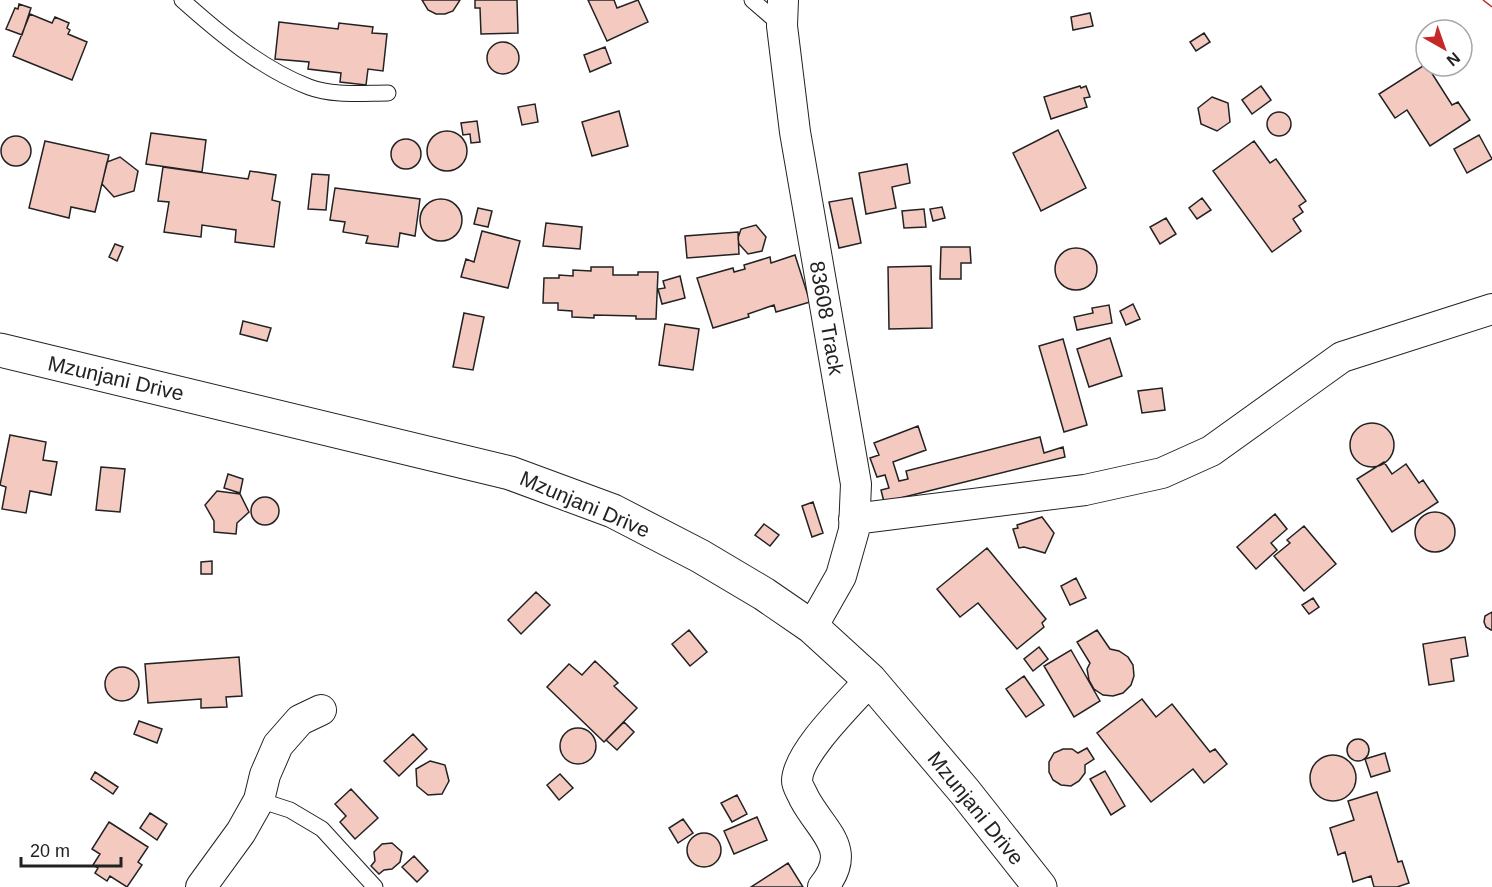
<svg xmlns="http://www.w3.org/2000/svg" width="1492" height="887" viewBox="0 0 1492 887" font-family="Helvetica,sans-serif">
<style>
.building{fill:#f3c9c0;stroke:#222;stroke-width:1.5}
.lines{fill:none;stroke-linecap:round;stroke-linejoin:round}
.lane-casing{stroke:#222;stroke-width:17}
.street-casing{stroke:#222;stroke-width:32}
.secondary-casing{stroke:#222;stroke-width:35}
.lane{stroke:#fff;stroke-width:15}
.street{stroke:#fff;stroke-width:30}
.secondary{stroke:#fff;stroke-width:33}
.power{stroke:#c62828;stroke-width:1.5;stroke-dasharray:21 4.5 3 4.5;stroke-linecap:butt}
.labels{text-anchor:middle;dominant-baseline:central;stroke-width:4.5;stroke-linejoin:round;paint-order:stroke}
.street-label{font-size:21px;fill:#222;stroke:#fff}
</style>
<rect width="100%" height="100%" fill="#fff"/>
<path class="building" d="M422,0H460L453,11L445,14H436L428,10Z
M475,0H517L518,33L481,34L480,8H475Z
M588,0H614L617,8L638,0L648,22L607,41Z
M19,4L31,8L22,35L6,29L15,8L18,9Z
M1090,13L1093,26L1073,30L1071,17Z
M30,14L52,23L55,17L69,23L67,28L70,30L68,34L87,42L72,80L13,56Z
M279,22L338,29L339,23L373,27L372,33L387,34L383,71L368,69L366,85L340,82L341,73L308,69L309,62L275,59Z
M1204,33L1210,42L1196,51L1190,42Z
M487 58a16 16 0 1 1 32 0a16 16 0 1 1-32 0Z
M605,47L611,63L590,72L584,55Z
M1426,64L1452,105L1458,102L1470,120L1430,146L1407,110L1395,118L1379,94Z
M1080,86L1081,88L1086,86L1090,97L1084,98L1087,107L1051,119L1044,97Z
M1261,86L1271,100L1252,114L1242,100Z
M1212,97L1228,103L1230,122L1217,131L1201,124L1198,108Z
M535,104L538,122L522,125L518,107Z
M619,111L628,146L592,156L582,122Z
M1267 124a12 12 0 1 1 24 0a12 12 0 1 1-24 0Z
M477,121L480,142L471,143L470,134L463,135L461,123Z
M1058,130L1086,188L1041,211L1013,153Z
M427 151a20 20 0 1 1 40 0a20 20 0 1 1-40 0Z
M151,133L206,140L202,172L146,164Z
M1479,135L1492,159L1467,173L1454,149Z
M1 151a15 15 0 1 1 30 0a15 15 0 1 1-30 0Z
M391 154a15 15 0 1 1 30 0a15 15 0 1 1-30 0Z
M45,141L109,155L95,212L71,207L69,218L29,208Z
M1254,141L1270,163L1276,159L1306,201L1299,206L1303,212L1293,219L1301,231L1272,252L1213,171Z
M120,157L138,171L134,191L114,197L102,184L107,162Z
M907,164L910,183L892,187L896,208L866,214L859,173Z
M163,167L248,179L250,171L276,175L272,200L280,202L274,247L235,242L236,230L202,225L201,237L164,232L169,202L158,201Z
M312,174L329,175L326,210L308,209Z
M335,188L420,199L415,236L400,233L398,247L366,243L368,236L343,232L345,222L330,220Z
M852,198L861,243L839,248L829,202Z
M1202,198L1211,210L1197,219L1189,208Z
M420 220a21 21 0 1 1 42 0a21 21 0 1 1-42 0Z
M942,207L945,218L933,221L930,209Z
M478,208L492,211L488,227L474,224Z
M924,209L926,227L904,228L902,211Z
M1166,218L1176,234L1160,244L1150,227Z
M546,223L582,227L580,249L543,246Z
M756,225L766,237L762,251L748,254L739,244L738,238L741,229Z
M482,231L520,241L508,288L461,277L466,259L474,262Z
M738,232L739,254L687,258L685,236Z
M115,244L123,247L117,261L109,257Z
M941,247H970L971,263H961V279H940Z
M1055 269a21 21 0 1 1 42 0a21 21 0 1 1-42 0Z
M795,255L810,302L776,312L774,305L748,314L749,317L713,328L697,278L733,268L734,272L745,269L744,265L770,257L771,263Z
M931,266L932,328L889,329L888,267Z
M591,267H613V275H638V272H658L656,319H636V316L594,315V318L572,317V311L558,310V303H543L544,278H559V275L573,276V270L591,271Z
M680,276L685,298L662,304L658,289L665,288L663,281Z
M1133,304L1140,319L1126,325L1120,311Z
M1109,305L1112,323L1077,330L1074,317L1093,313L1092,308Z
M464,313L484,317L473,370L453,367Z
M243,321L271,328L267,341L240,334Z
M665,324L699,329L693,370L659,365Z
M1110,338L1122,376L1089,387L1077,349Z
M1063,339L1087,425L1064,432L1039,346Z
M1162,388L1165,410L1142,413L1138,391Z
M1350 445a22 22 0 1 1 44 0a22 22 0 1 1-44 0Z
M918,426L926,450L893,462L899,481L908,479L906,471L1040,437L1044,453L1063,447L1065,457L884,502L881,490L889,488L885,475L877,477L870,458L879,455L874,443Z
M10,435L46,442L43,460L57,462L51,495L30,491L26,513L2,509L6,487L0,485Z
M1384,462L1392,474L1406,464L1419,483L1423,480L1438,502L1392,532L1357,479Z
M101,467L125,469L120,512L96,510Z
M228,474L243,479L240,493L224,488Z
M217,491L240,494L249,512L237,523L236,534L214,532V521L205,505Z
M251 511a14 14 0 1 1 28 0a14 14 0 1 1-28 0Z
M813,502L823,533L812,537L802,506Z
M1415 532a20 20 0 1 1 40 0a20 20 0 1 1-40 0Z
M1275,514L1287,529L1271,543L1277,550L1256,569L1237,547Z
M1042,517L1054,533L1045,553L1024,547L1019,548L1013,529L1018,528L1017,525Z
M764,524L779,535L770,546L755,535Z
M1304,526L1336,564L1304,591L1274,556L1290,543L1287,540Z
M987,548L1046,619L1042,623L1044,627L1017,649L978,603L960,617L937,589Z
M212,561V574H201V562Z
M1076,578L1086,598L1070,605L1061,586Z
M536,592L550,605L521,634L508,620Z
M1313,598L1319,607L1309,614L1302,605Z
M1492,612V630H1491L1486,627L1484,622L1485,616Z
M689,630L707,652L690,666L672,644Z
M1097,630L1110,649L1119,651L1128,657L1133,665L1134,676L1131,685L1123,693L1113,696L1103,695L1094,689L1089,680L1087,669L1090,663L1077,642Z
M1465,637L1468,656L1451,659L1454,681L1429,685L1423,644Z
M1039,647L1048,659L1033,671L1024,659Z
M1071,650L1100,701L1074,717L1044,666Z
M239,657L242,696L226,697L227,707L201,708V699L148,703L145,664Z
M595,661L618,683L614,686L637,708L604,742L547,687L569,664L582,675Z
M105 684a17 17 0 1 1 34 0a17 17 0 1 1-34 0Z
M1024,676L1044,705L1026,717L1006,689Z
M1142,699L1156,717L1172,704L1210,752L1215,749L1227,764L1204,783L1193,769L1151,802L1097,733Z
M139,721L162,729L157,743L134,734Z
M624,722L634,732L617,750L606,740Z
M560 746a18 18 0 1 1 36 0a18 18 0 1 1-36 0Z
M413,734L427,749L399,776L384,761Z
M1347 750a11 11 0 1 1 22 0a11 11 0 1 1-22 0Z
M1087,748L1094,759L1085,765V773L1079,781L1071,786L1061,785L1053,780L1049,772V762L1054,753L1063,749H1072L1078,753Z
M1385,753L1390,771L1371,777L1365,759Z
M1310 778a23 23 0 1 1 46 0a23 23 0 1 1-46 0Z
M430,761L445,765L449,781L442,794L428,795L417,786L416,769Z
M1105,771L1125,806L1111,815L1090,779Z
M95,772L118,787L113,794L91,779Z
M560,774L573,788L559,800L547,785Z
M351,789L378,818L355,839L340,822L346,816L335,804Z
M1377,792L1398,862L1402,861L1409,883L1397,887H1374L1371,876L1353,882L1345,852L1338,855L1330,828L1354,820L1348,801Z
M737,795L747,814L732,822L721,803Z
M150,813L167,824L157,840L140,828Z
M757,817L767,840L734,854L724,831Z
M683,819L693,833L678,843L669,828Z
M109,822L148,847L138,862L142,865L127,887L110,876L107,881L95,873L98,868L93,865L100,854L92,849Z
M687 850a17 17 0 1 1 34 0a17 17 0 1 1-34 0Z
M392,843L402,852L400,862L392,869L384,870L379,874L371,866L375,861L374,852L382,844Z
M414,856L428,871L417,882L402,867Z
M788,863L803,887H751Z"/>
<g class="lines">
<defs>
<path id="lane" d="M182,0C219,33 262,69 309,87C333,96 362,93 388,93
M752,0L782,26
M259,800L290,810L322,829L375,887"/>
<path id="street" d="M783,0L782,26L795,132L856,484L854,530L841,576L812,627
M854,519L1085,490L1162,473L1211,451L1342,357L1492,309
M201,887L241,832L259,800L265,775L278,745L300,720L321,710
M823,887C854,849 822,832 804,798C802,793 797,786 797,781C797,753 851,702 870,680"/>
<path id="secondary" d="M0,350L510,473L613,511L700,556L764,594L812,627L870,680L965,792L1040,887"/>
</defs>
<use href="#lane" class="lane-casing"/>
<use href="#street" class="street-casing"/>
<use href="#secondary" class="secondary-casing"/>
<use href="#lane" class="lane"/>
<use href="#street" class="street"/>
<use href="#secondary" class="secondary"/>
<path class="power" d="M1483,0L1492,7"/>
</g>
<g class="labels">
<g class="street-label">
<text transform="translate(827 318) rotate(80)">83608 Track</text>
<text transform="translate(116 378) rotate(13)">Mzunjani Drive</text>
<text transform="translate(585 504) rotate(23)">Mzunjani Drive</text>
<text transform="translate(976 808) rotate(51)">Mzunjani Drive</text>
</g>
</g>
<g transform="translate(1444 48) rotate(140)"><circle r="28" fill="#ffffff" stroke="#a7a7a7" stroke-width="1.5"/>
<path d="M0-4.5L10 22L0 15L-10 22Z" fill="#c62828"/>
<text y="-9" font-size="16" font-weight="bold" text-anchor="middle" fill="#222222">N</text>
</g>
<path d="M21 857v9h100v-9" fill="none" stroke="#222222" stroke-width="3"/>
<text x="30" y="857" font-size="18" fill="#222222" stroke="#ffffff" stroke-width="4.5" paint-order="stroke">20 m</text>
</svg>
